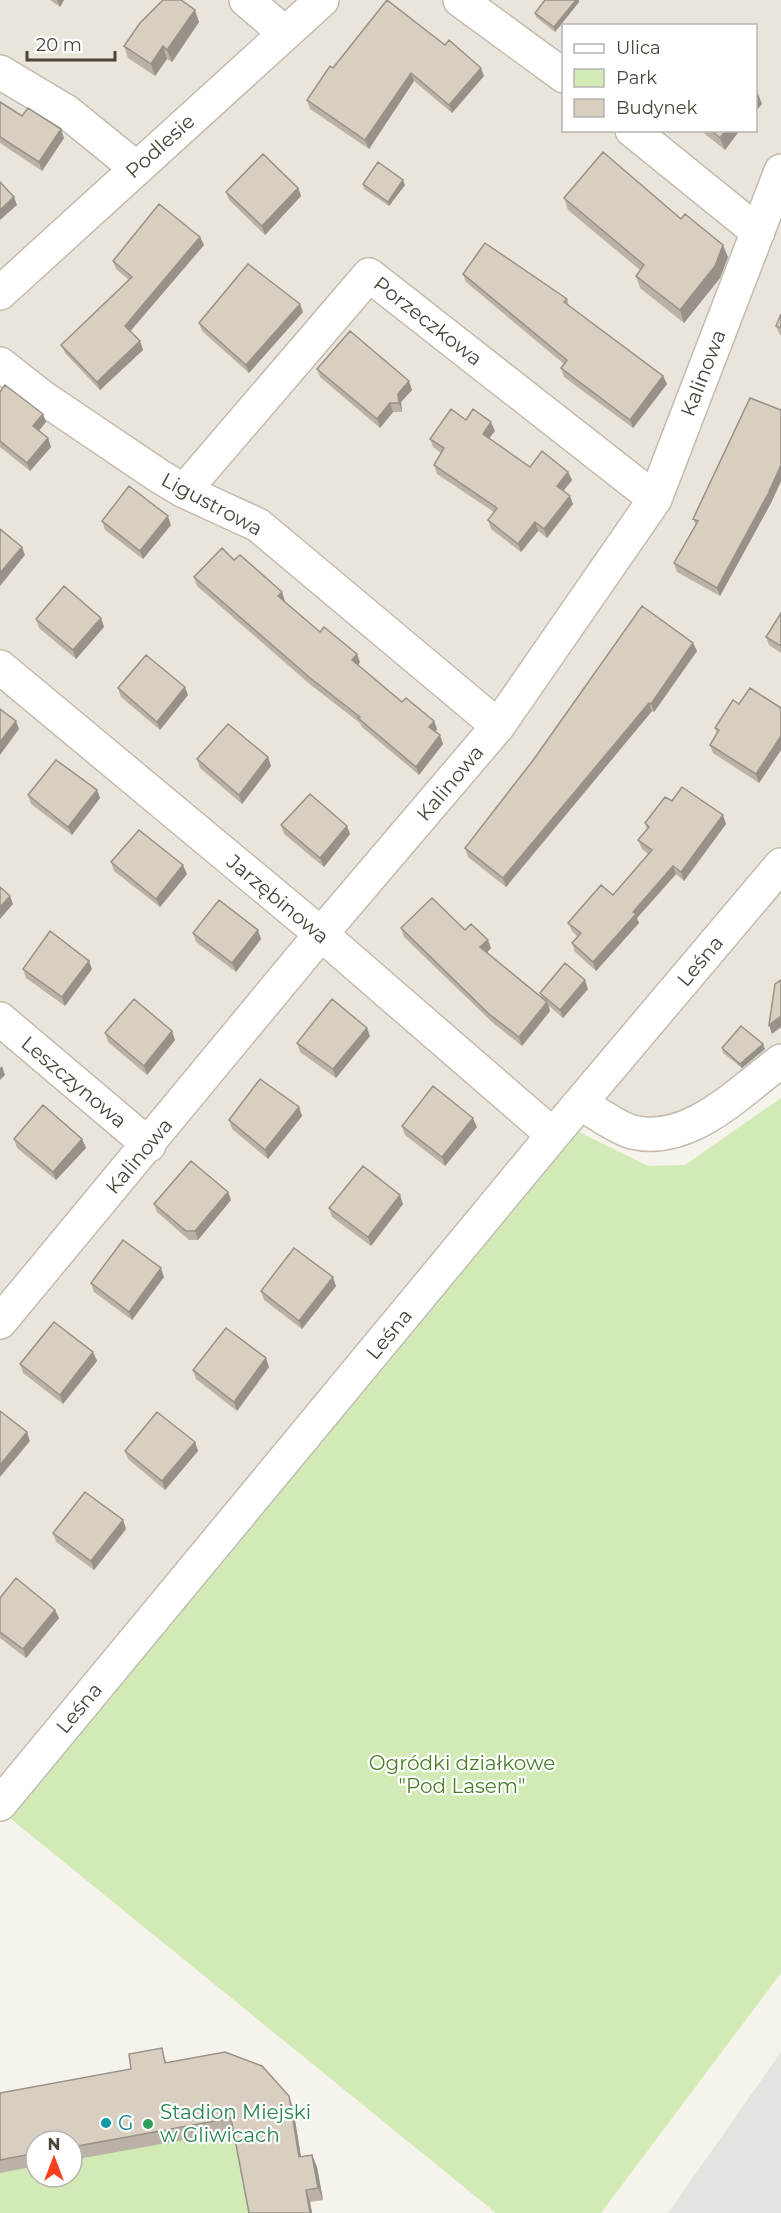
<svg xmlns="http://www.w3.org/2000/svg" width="781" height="2213" viewBox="0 0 781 2213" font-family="Montserrat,sans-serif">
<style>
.residential{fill:#eae5da;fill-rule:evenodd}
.green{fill:#d2eab5;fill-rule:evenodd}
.parking{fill:#e5e3e0}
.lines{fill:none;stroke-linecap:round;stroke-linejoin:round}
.street-casing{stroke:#c2bbae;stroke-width:36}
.street{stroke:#fff;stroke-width:33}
.wall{fill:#bab2a6}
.shaded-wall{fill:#979187}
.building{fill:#d8cfc1;stroke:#979187;stroke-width:1.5}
.culture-dot{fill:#0f9aa8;stroke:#fff;stroke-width:2}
.leisure-dot{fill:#2e9e5b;stroke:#fff;stroke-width:2}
.labels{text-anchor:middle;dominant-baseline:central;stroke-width:4.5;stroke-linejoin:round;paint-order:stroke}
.street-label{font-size:20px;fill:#4b4439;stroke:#fff}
.park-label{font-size:20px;fill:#4a7f2a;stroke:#fff}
.leisure-label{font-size:20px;fill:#27864d;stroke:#fff;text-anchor:start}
.culture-label{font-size:20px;fill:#0d838f;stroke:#fff;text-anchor:start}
</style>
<rect width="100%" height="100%" fill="#f6f3ec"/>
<path class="residential" d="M0,0H781V1074L687,1138L564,1103L0,1779ZM564,26H756V130H564Z"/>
<path class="green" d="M781,1098V1973L601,2213H496L11,1819L579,1132L648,1166L685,1165Z
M166,2060L169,2075L303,2169L323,2200L310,2202L312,2213H0V2106ZM36,2141H72V2177H36Z"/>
<path class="parking" d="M781,2052V2213H668Z"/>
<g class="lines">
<defs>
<path id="street" d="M246,0L285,33
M460,0L564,76
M0,72L67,112L136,168
M632,130L758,232
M0,293L322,0
M0,364L42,397L159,476L184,491L258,525L498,726
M184,491L369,275L655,499
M0,667L321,934L553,1135
M0,1019L149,1145
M580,1103C596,1112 615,1127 632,1132C689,1146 739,1092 781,1061
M0,1322L321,934L498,726L655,499L781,171
M0,1804L553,1135L781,865"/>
</defs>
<use href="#street" class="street-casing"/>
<use href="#street" class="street"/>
</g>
<path class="wall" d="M50,0H64L60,7Z
M545,0H579V2L555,32L536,17L535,13Z
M199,22L172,62L167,59L155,76L128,58L124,46Z
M333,68L484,76L452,113L414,81L369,149L310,109L307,100Z
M0,102L22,116L64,138L42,171L0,143Z
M700,130H740L725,150Z
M363,184L405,185L389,206L364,189Z
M298,188L301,196L265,235L229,200L226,192Z
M564,198L728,257L720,278L684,323L640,288L636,276L640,270L568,210Z
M200,237L204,245L130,331L140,341L143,350L100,390L65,353L61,345L129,280L116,269L113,261Z
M463,274L567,299L569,306L663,376L667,384L633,428L564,377L561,368L564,364L466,282Z
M303,312L249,373L202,331L199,323Z
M781,314V335H780L776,326Z
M317,369L412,390L401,402L402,412H393L380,428L320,377Z
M0,392L43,414L46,422L39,431L48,438L51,447L30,471L0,447Z
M781,410V481L771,503L720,596L677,572L674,563L696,525L693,519Z
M466,420L495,431L489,438L530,467L568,472L572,480L563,491L573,504L547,538L538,531L521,552L491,529L488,520L494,512L437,474L434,465L441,453L433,447L430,439Z
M102,521L171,525L143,559L105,530Z
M234,560L282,592L284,602L320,632L360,662L358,665L402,702L434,721L437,729L436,732L443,744L419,775L362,727L360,723L312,686L197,586L194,577Z
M781,613V653L769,645L766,637Z
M101,618L104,627L76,659L39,628L36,619Z
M693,643L697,651L654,712L652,711L506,887L468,857L465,848Z
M118,688L188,695L160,730L121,697Z
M739,704L781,708V750L759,783L713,753L710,745L717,733L715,728Z
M197,759L271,766L242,804L200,768Z
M97,790L100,798L72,835L31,804L28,795Z
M672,801L726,824L684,881L676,874L637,918L639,923L596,971L575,952L572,943L578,937L572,931L568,923L613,895L648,854L642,849L638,840L647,829L645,823Z
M281,825L350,834L324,867L284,834Z
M111,862L187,874L160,907L114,871Z
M401,928L465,930L491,948L487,952L542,997L540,993L588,989L563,1018L549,1006L550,1011L522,1046L492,1022L404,937Z
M193,933L261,939L236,972L196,942Z
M23,969H92L65,1006L26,978Z
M105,1033L175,1040L147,1075L108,1042Z
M370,1036L336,1078L300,1052L297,1043Z
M722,1048L765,1049L742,1068L723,1053Z
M299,1107L302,1116L268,1159L232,1129L229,1120Z
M402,1126L477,1127L445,1166L405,1135Z
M14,1139H82L86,1148L56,1180L17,1148Z
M228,1192L231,1200L198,1240H189L157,1212L154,1204Z
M403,1204L371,1246L332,1217L329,1208Z
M164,1277L132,1320L94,1292L91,1283Z
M336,1286L302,1329L264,1300L261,1291Z
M93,1352L97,1361L63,1404L23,1373L20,1364Z
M269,1367L237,1411L196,1379L193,1370Z
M195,1442L198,1451L165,1490L128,1459L125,1451Z
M123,1520L126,1529L94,1570L56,1542L53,1533Z
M0,1598L55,1610L59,1618L26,1658L0,1638Z
M166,2060L167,2063L293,2108L301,2157L312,2155L317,2167L323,2200L310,2202L312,2213H249L234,2131L72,2160V2141H36V2166L0,2173V2093L131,2069Z"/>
<path class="shaded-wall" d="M57,0H64L60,7Z
M576,0H579V2L555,32L554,27Z
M195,10L199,22L172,62L167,50Z
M163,46L167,59L155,76L151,64Z
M481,68L484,76L452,113L449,105Z
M411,73L414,81L369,149L365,140Z
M757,91L762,104L756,111V93Z
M61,129L64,138L42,171L39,162Z
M726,130H740L725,150L720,138Z
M403,180L405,185L389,206L388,202Z
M298,188L301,196L265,235L262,226Z
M14,197L17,205L0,220V210Z
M200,237L204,245L128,334L125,326Z
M723,245L728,257L720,278L684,323L680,310Z
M300,304L303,312L249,373L246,365Z
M140,341L143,350L100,390L97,382Z
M663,376L667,384L633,428L630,420Z
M409,381L412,390L401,402L402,412L399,403L398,394Z
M390,403L393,412L380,428L377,419Z
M43,414L46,422L36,434L33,426Z
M491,422L495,431L486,442L483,434Z
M48,438L51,447L30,471L27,463Z
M781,465V481L771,503L720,596L717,588Z
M568,472L572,480L560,495L557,486Z
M570,496L573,504L547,538L544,529Z
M168,516L171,525L143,559L140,551Z
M535,522L538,531L521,552L518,544Z
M22,547L25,555L0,586V573Z
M282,592L285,601L281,605L278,596Z
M101,618L104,627L76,659L73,650Z
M693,643L697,651L654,712L651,704Z
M357,654L360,662L356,668L352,660Z
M185,687L188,695L160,730L157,722Z
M649,703L652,711L506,887L503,878Z
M16,721L19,729L0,755V742Z
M434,721L437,729L433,735L429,727Z
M440,735L443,744L419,775L416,767Z
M781,736V750L759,783L756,774Z
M268,757L271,766L242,804L239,795Z
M97,790L100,798L72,835L68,827Z
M723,815L726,824L684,881L681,872Z
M347,826L350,834L324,867L320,858Z
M183,865L187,874L160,907L156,899Z
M673,866L676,874L637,918L639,923L596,971L593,962L633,912Z
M10,896L13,904L0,919V907Z
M258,930L261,939L236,972L232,963Z
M488,940L491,948L484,956L480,947Z
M89,961L92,969L65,1006L62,997Z
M585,980L588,989L563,1018L560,1010Z
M547,1002L550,1011L522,1046L519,1037Z
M781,1016V1027L772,1034L769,1025Z
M367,1028L370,1036L336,1078L333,1069Z
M172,1031L175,1040L147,1075L144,1066Z
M763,1044L765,1049L742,1068L740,1064Z
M2,1066L5,1075L0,1080V1068Z
M299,1107L302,1116L268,1159L265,1150Z
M473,1118L477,1127L445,1166L442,1157Z
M82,1139L86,1148L56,1180L53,1172Z
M228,1192L231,1200L198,1240L195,1231Z
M400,1195L403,1204L371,1246L368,1237Z
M161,1268L164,1277L132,1320L129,1312Z
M333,1277L336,1286L302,1329L299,1321Z
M93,1352L97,1361L63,1404L60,1395Z
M266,1358L269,1367L237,1411L234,1402Z
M27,1432L30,1441L0,1477V1465Z
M195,1442L198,1451L165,1490L162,1481Z
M123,1520L126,1529L94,1570L91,1561Z
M55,1610L59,1618L26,1658L23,1649Z
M289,2096L293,2108L303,2169L299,2157Z
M312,2155L317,2167L323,2200L318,2188Z
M306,2190L310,2202L312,2213H310Z"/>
<path class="building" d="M163,0H181L195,10L167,50L163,46L151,64L124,46L140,23Z
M387,0L445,45L449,40L481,68L449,105L411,73L365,140L307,100L330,66L333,68Z
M545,0H576L554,27L535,13Z
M0,102L22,116L28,108L61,129L39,162L0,137Z
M711,130H726L720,138Z
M603,152L681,219L685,214L723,245L715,266L680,310L636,276L644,265L564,198Z
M263,154L298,188L262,226L226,192Z
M378,162L403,180L388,202L363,184Z
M0,182L14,197L0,210Z
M159,204L200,237L125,326L140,341L97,382L61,345L132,277L113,261Z
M485,243L567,299L564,302L663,376L630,420L561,368L567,360L463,274Z
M248,264L300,304L246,365L199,323Z
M781,314V328L776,326Z
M350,331L409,381L398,394L399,403H390L377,419L317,369Z
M5,385L43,414L33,426L48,438L27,463L0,441V392Z
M750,398L781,410V465L768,494L717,588L674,563L698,521L693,519Z
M451,409L466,420L473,409L491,422L483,434L530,467L542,451L568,472L557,486L570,496L544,529L535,522L518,544L488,520L497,508L434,465L444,448L430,439Z
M129,486L168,516L140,551L102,521Z
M0,529L22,547L0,573Z
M222,548L234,560L240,555L282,592L278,596L320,632L324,627L357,654L352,660L402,702L406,698L434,721L429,727L440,735L416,767L358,718L360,717L309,677L194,577Z
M64,586L101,618L73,650L36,619Z
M642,606L693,643L651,704L649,703L503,878L465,848L534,759Z
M781,613V646L766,637Z
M146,655L185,687L157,722L118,688Z
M750,688L781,708V736L756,774L710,745L719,730L715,728L733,700L739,704Z
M0,709L16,721L0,742Z
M228,724L268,757L239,795L197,759Z
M56,760L97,790L68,827L28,795Z
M682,787L723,815L681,872L673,866L633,912L636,914L593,962L572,943L581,933L568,923L601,885L613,895L652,850L638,840L649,827L645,823L665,797L672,801Z
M310,794L347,826L320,858L281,825Z
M139,830L183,865L156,899L111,862Z
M0,887L10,896L0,907Z
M432,898L465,930L471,924L488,940L480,947L547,1002L519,1037L489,1014L401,928Z
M219,900L258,930L232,963L193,933Z
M50,931L89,961L62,997L23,969Z
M565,963L585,980L560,1010L540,993Z
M781,980V1016L769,1025L775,984Z
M134,999L172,1031L144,1066L105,1033Z
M332,999L367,1028L333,1069L297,1043Z
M741,1026L763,1044L740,1064L722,1048Z
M260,1079L299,1107L265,1150L229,1120Z
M433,1086L473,1118L442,1157L402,1126Z
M43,1105L82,1139L53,1172L14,1139Z
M191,1161L228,1192L195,1231H186L154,1204Z
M363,1166L400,1195L368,1237L329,1208Z
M123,1240L161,1268L129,1312L91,1283Z
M294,1248L333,1277L299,1321L261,1291Z
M54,1322L93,1352L60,1395L20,1364Z
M226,1328L266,1358L234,1402L193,1370Z
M0,1411L27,1432L0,1465Z
M157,1412L195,1442L162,1481L125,1451Z
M85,1492L123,1520L91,1561L53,1533Z
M16,1578L55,1610L23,1649L0,1632V1598Z
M162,2048L165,2063L225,2052L262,2066L289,2096L299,2157L312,2155L318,2188L306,2190L310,2213H249L231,2118L72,2147V2141H36V2153L0,2160V2093L131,2069L129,2054Z"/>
<circle class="culture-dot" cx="106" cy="2123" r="6"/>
<circle class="leisure-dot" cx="148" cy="2124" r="6"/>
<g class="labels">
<g class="street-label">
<text transform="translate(160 146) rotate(-42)">Podlesie</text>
<text transform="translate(428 321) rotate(38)">Porzeczkowa</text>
<text transform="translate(703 373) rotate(-69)">Kalinowa</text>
<text transform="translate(212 504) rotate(28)">Ligustrowa</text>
<text transform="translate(450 783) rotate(-50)">Kalinowa</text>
<text transform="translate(278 899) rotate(40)">Jarzębinowa</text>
<text transform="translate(700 961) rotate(-50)">Leśna</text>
<text transform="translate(74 1082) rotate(40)">Leszczynowa</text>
<text transform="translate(139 1156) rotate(-50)">Kalinowa</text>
<text transform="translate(389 1334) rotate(-50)">Leśna</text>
<text transform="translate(79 1708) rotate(-50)">Leśna</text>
</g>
<g class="park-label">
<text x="462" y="1763">Ogródki działkowe<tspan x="462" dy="23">"Pod Lasem"</tspan></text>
</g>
<g class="leisure-label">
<text x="160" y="2112">Stadion Miejski<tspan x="160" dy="23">w Gliwicach</tspan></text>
</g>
<g class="culture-label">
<text x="118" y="2123">G</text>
</g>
</g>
<rect x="562" y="24" width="195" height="108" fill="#ffffff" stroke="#b7b4b0" stroke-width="1.5"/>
<rect x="574" y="44" width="30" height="9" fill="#ffffff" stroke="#b7b4b0" stroke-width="1.5"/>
<text x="616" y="54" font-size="18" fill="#4b4439">Ulica</text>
<rect x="574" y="69" width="30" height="18" fill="#d2eab5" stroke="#b7b4b0" stroke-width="1.5"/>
<text x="616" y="84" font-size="18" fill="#4b4439">Park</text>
<rect x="574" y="99" width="30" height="18" fill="#d8cfc1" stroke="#b7b4b0" stroke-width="1.5"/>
<text x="616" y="114" font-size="18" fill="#4b4439">Budynek</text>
<g transform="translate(54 2159)"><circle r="28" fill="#ffffff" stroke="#b7b4b0" stroke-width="1.5"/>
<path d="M0-4.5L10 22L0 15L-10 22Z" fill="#fc3f1d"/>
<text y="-9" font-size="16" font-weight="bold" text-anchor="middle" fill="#4b4439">N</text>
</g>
<path d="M27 51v9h88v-9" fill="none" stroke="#4b4439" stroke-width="3"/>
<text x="36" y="51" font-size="18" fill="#4b4439" stroke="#ffffff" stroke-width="4.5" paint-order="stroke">20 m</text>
</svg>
